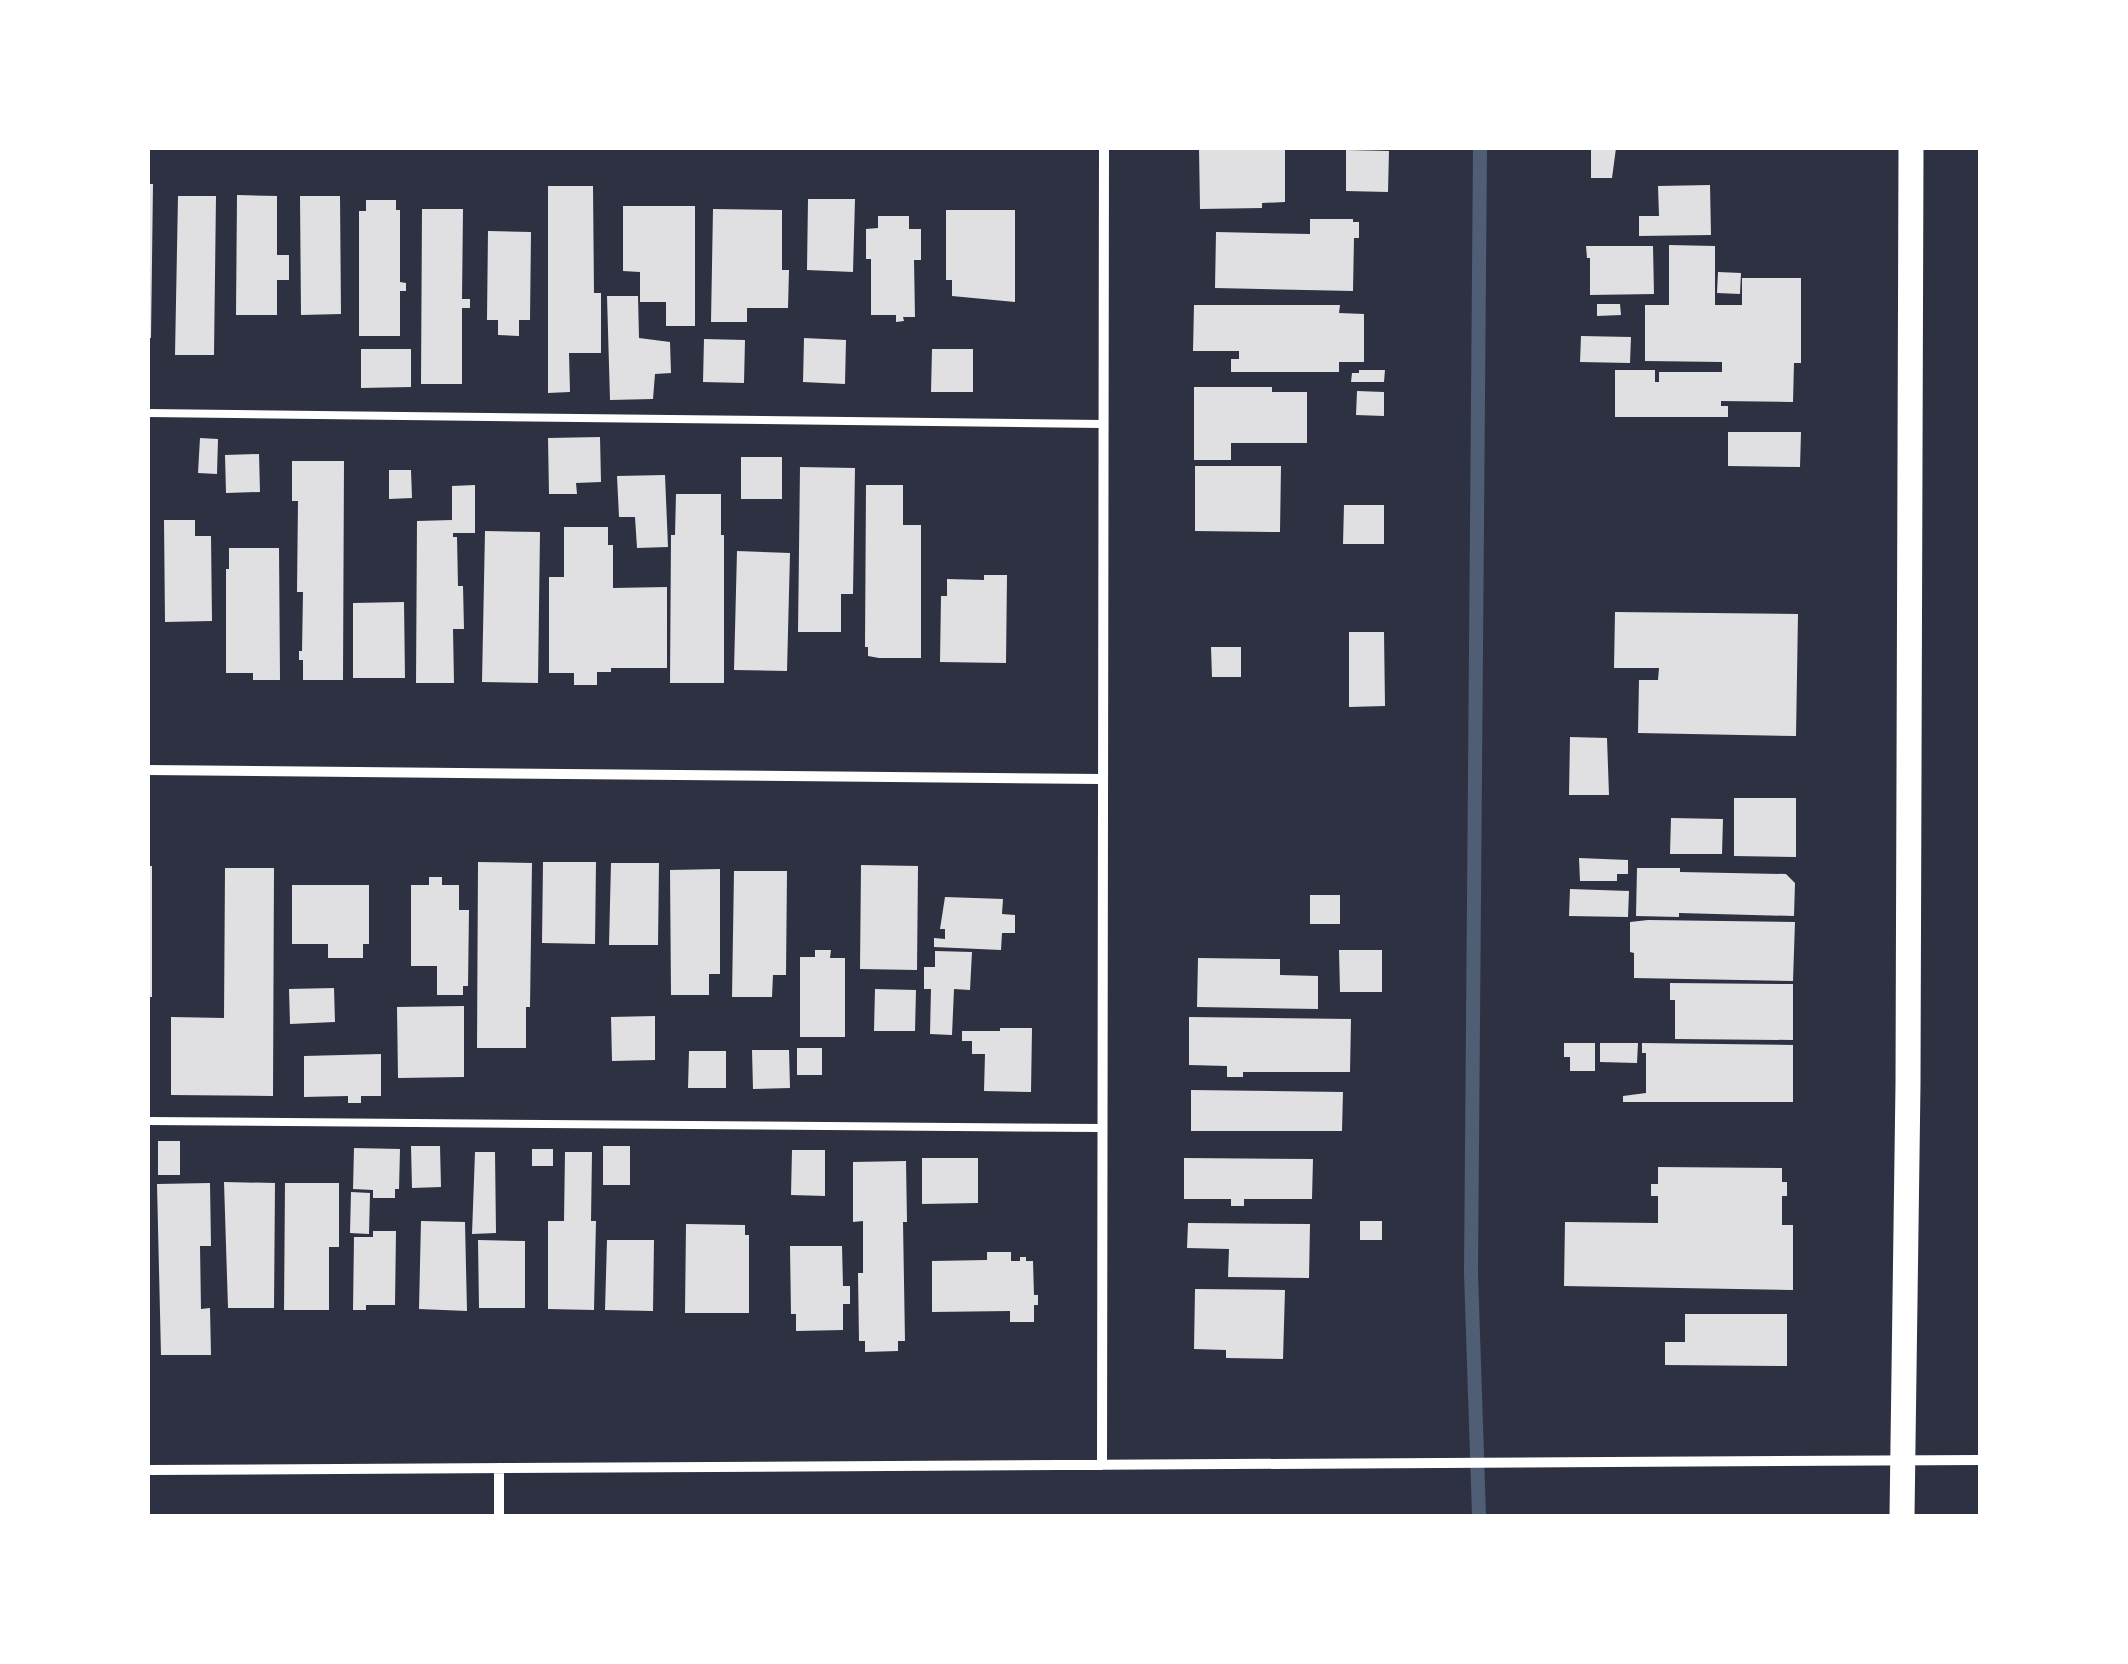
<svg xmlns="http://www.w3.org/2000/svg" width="2128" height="1664" viewBox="0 0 2128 1664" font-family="Roboto,sans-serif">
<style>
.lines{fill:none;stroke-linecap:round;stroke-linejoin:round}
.stream{stroke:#4f5d75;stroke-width:14}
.building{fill:#e0e0e3}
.service{stroke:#fff;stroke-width:8}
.minor{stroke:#fff;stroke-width:10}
.primary{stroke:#fff;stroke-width:25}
</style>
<rect width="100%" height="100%" fill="#2d3142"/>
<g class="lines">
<path class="stream" d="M1479,1516L1471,1273L1480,148"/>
</g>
<path class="building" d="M1199,148H1285V202L1262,203V208L1200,209Z
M1591,148H1616L1612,178H1591Z
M1346,150L1389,151L1388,192L1346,191Z
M148,184H153L151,338H148Z
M1710,185L1711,235L1639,236V216H1659L1658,186Z
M548,186H593L594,293H601V353H569L570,392L548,393Z
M237,195L277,196V255H289V280H277V315H236Z
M178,196H216L214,355H175Z
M300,196H340L341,314L301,315Z
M808,199H855L853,272L807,270Z
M366,200H396V210H400V282L406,283V291H400V336H359V211H366Z
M623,206H695V326H666V302H640V272L623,271Z
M422,209H463L462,299H470V308H462V384H421Z
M713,209L782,210V270H789L788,308H747V322H711Z
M946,210H1015V302L952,296V280H946Z
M878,216H909V229H921V260H914L915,317H903L904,321L896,322V315H871V259H866V229L878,228Z
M1310,219H1353V222H1359V238H1354L1353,291L1215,288L1216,232L1310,234Z
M488,231L531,232L530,320H519V336L498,335V320H487Z
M1669,245L1715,246V305H1742V278H1801V363H1794L1793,402L1721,401V406H1728V417H1615V370H1655V382H1659V372H1722V362L1645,361V305H1669Z
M1586,246H1653L1654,294L1590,295V258H1587Z
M1718,272L1741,273L1740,294L1717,293Z
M607,296H638L639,338L670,342L671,373L655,374L653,399L610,400Z
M1597,304H1620L1621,315L1597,316Z
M1194,305H1340L1339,313L1364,314V362H1339V372H1231V359H1239V351H1193Z
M1581,336L1631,337L1630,363L1580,362Z
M804,338L846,340L845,384L803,382Z
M704,339L745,340L744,383L703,382Z
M361,349H411V387L361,388Z
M932,349H973V392H931Z
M1359,370H1385L1384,382H1351L1352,373H1359Z
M1194,387H1272V392H1307V443H1231V460H1194Z
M1357,391L1384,392V416L1356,415Z
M1728,432H1801L1800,467L1728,466Z
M600,437L601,482L576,483L577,494H549L548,438Z
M200,438L218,439L217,474L198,473Z
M259,454L260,492L226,493L225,455Z
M741,457H782V499H741Z
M292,461H344L343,680H303V660H299V651H302L303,592H297L298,501H292Z
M1195,466H1281L1280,532L1195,531Z
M800,467L855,468L853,594H841V632H798Z
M389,470H411L412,498L389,499Z
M665,475L668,547L637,548L635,517H619L617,476Z
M475,485V533H453V537H457L458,586H463L464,629H453L454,683H416L417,521L452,520V486Z
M866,485H903V525H921V658H879L868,656V647H865Z
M676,494H721V535H724V683H670L671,535H675Z
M1344,505H1384V544H1343Z
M164,520H195V536H211L212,621L165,622Z
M564,527H608V545H613V588L667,587V668H611V672H597V685H574V673H549V577H564Z
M485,531L540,532L538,683L482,682Z
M229,548H279L280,680H253V673H226V569H229Z
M737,551L790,553L787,671L734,670Z
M984,575H1007L1006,663L940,662L941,596H947V579L984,580Z
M404,602L405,678H353V603Z
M1615,612L1798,614L1796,736L1638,733L1639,680H1658L1659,668H1614Z
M1349,632H1384L1385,706L1349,707Z
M1211,647H1241V677H1212Z
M1570,737L1607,738L1609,795H1569Z
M1734,798H1796V857L1734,856Z
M1671,818L1723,819L1722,854H1670Z
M1579,858L1628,860V874H1617V881H1580Z
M478,862L532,863L530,1007H526V1048H477Z
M543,862H596L595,944L542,943Z
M611,863H659L658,945H609Z
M861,865L918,866L917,970L860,969Z
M148,866H152V997H148Z
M225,868H274L273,1096L171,1095V1017L224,1018Z
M1637,868H1680V872L1786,874L1795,883L1794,916L1679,913V917L1636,916Z
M720,869V974H709V995H671L670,870Z
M734,871H787L786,975H773L772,997H732Z
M429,877H442V885H459V910H469L468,986H463V995H437V966H411V885H429Z
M292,885H369V944H363V958H328V944H292Z
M1570,889L1629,891L1628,917L1569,916Z
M1310,895H1340V924H1310Z
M945,897L1003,899L1002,914L1015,915V933H1002L1001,950L934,947V938L945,939V929H940Z
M1648,920L1795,922L1793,981L1634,978V953L1630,952V922Z
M815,950H831L830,958H845V1037H800V957H815Z
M1339,950H1382V992H1340Z
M935,951L972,952L970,990L954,989L952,1035L930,1034L931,989H924V967H935Z
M1198,958L1280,959V975L1318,976V1009L1197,1007Z
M1670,983L1793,984V1040L1675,1039V1000H1670Z
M334,988L335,1022L290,1024L289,989Z
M875,989L916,990L915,1031H874Z
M464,1006V1077L398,1078L397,1007Z
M655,1016V1060L612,1061L611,1017Z
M1189,1017L1351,1019L1350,1072H1243V1077H1227V1066L1189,1065Z
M1000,1028H1032L1031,1092L984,1091L985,1054H972V1041H962V1031H1000Z
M1564,1043H1595V1071H1570V1057H1564Z
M1600,1043H1638L1637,1063L1600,1062Z
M1642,1043L1793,1045V1102H1623V1096L1646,1093V1053H1642Z
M797,1048H822V1075H797Z
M752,1050H789L790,1088L753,1089Z
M689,1051H726V1088H688Z
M381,1054V1096H361V1103H348V1096L304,1097V1056Z
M1191,1090L1343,1092L1342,1131H1191Z
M158,1141H180V1175H158Z
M411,1146H440L441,1187L412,1188Z
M603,1146H630V1185H603Z
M354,1148L400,1149L399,1189H395V1198H373V1190L353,1189Z
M532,1149H553V1166H532Z
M792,1150H825V1196L791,1195Z
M475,1152H495L496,1233L472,1234Z
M565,1152H592L591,1221H596L594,1310L548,1309V1221H564Z
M922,1158H978V1203L922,1204Z
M1184,1158L1313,1159L1312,1199H1244V1206H1231V1199H1184Z
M906,1161L907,1222H903L905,1341H898V1351L865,1352V1341H859L858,1273H863V1221L853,1222V1162Z
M1658,1167L1782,1168V1182H1787V1196H1782V1225H1793V1290L1564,1286L1565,1222L1658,1223V1196H1651V1184H1658Z
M224,1182L275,1183L274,1308H228Z
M210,1183L211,1246H200L201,1309L210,1308L211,1355H161L157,1184Z
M285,1183H339V1247H329V1310H284Z
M351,1192L370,1193L369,1234L350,1233Z
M421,1221L465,1222L467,1311L419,1309Z
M1360,1221H1382V1240H1360Z
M1188,1223L1310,1224L1309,1278L1228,1277L1229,1249L1187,1248Z
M686,1224L745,1225V1235H749V1313H685Z
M373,1231H396L395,1305H366V1310H353L354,1237H373Z
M478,1240L525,1241V1308H479Z
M607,1240H654L653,1311L605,1310Z
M790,1246H842L843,1286H850V1304H843V1330L796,1331V1314H791Z
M987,1252H1011V1261H1020V1257H1026V1261H1033L1034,1295H1038V1305H1034V1322H1010V1311L932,1312V1261L987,1260Z
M1195,1289L1285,1290L1283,1359L1226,1358V1350L1194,1349Z
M1685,1314H1787V1366L1665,1365V1342H1685Z"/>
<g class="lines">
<path class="service" d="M148,413L1102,424
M148,1121L1101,1128"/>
<path class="minor" d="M148,770L1100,779
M1102,1465L1104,148
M499,1468V1516
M148,1470L1980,1460"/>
<path class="primary" d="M1902,1516L1908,1084L1911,148"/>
</g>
<rect width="2128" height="1664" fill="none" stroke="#ffffff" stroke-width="300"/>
</svg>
